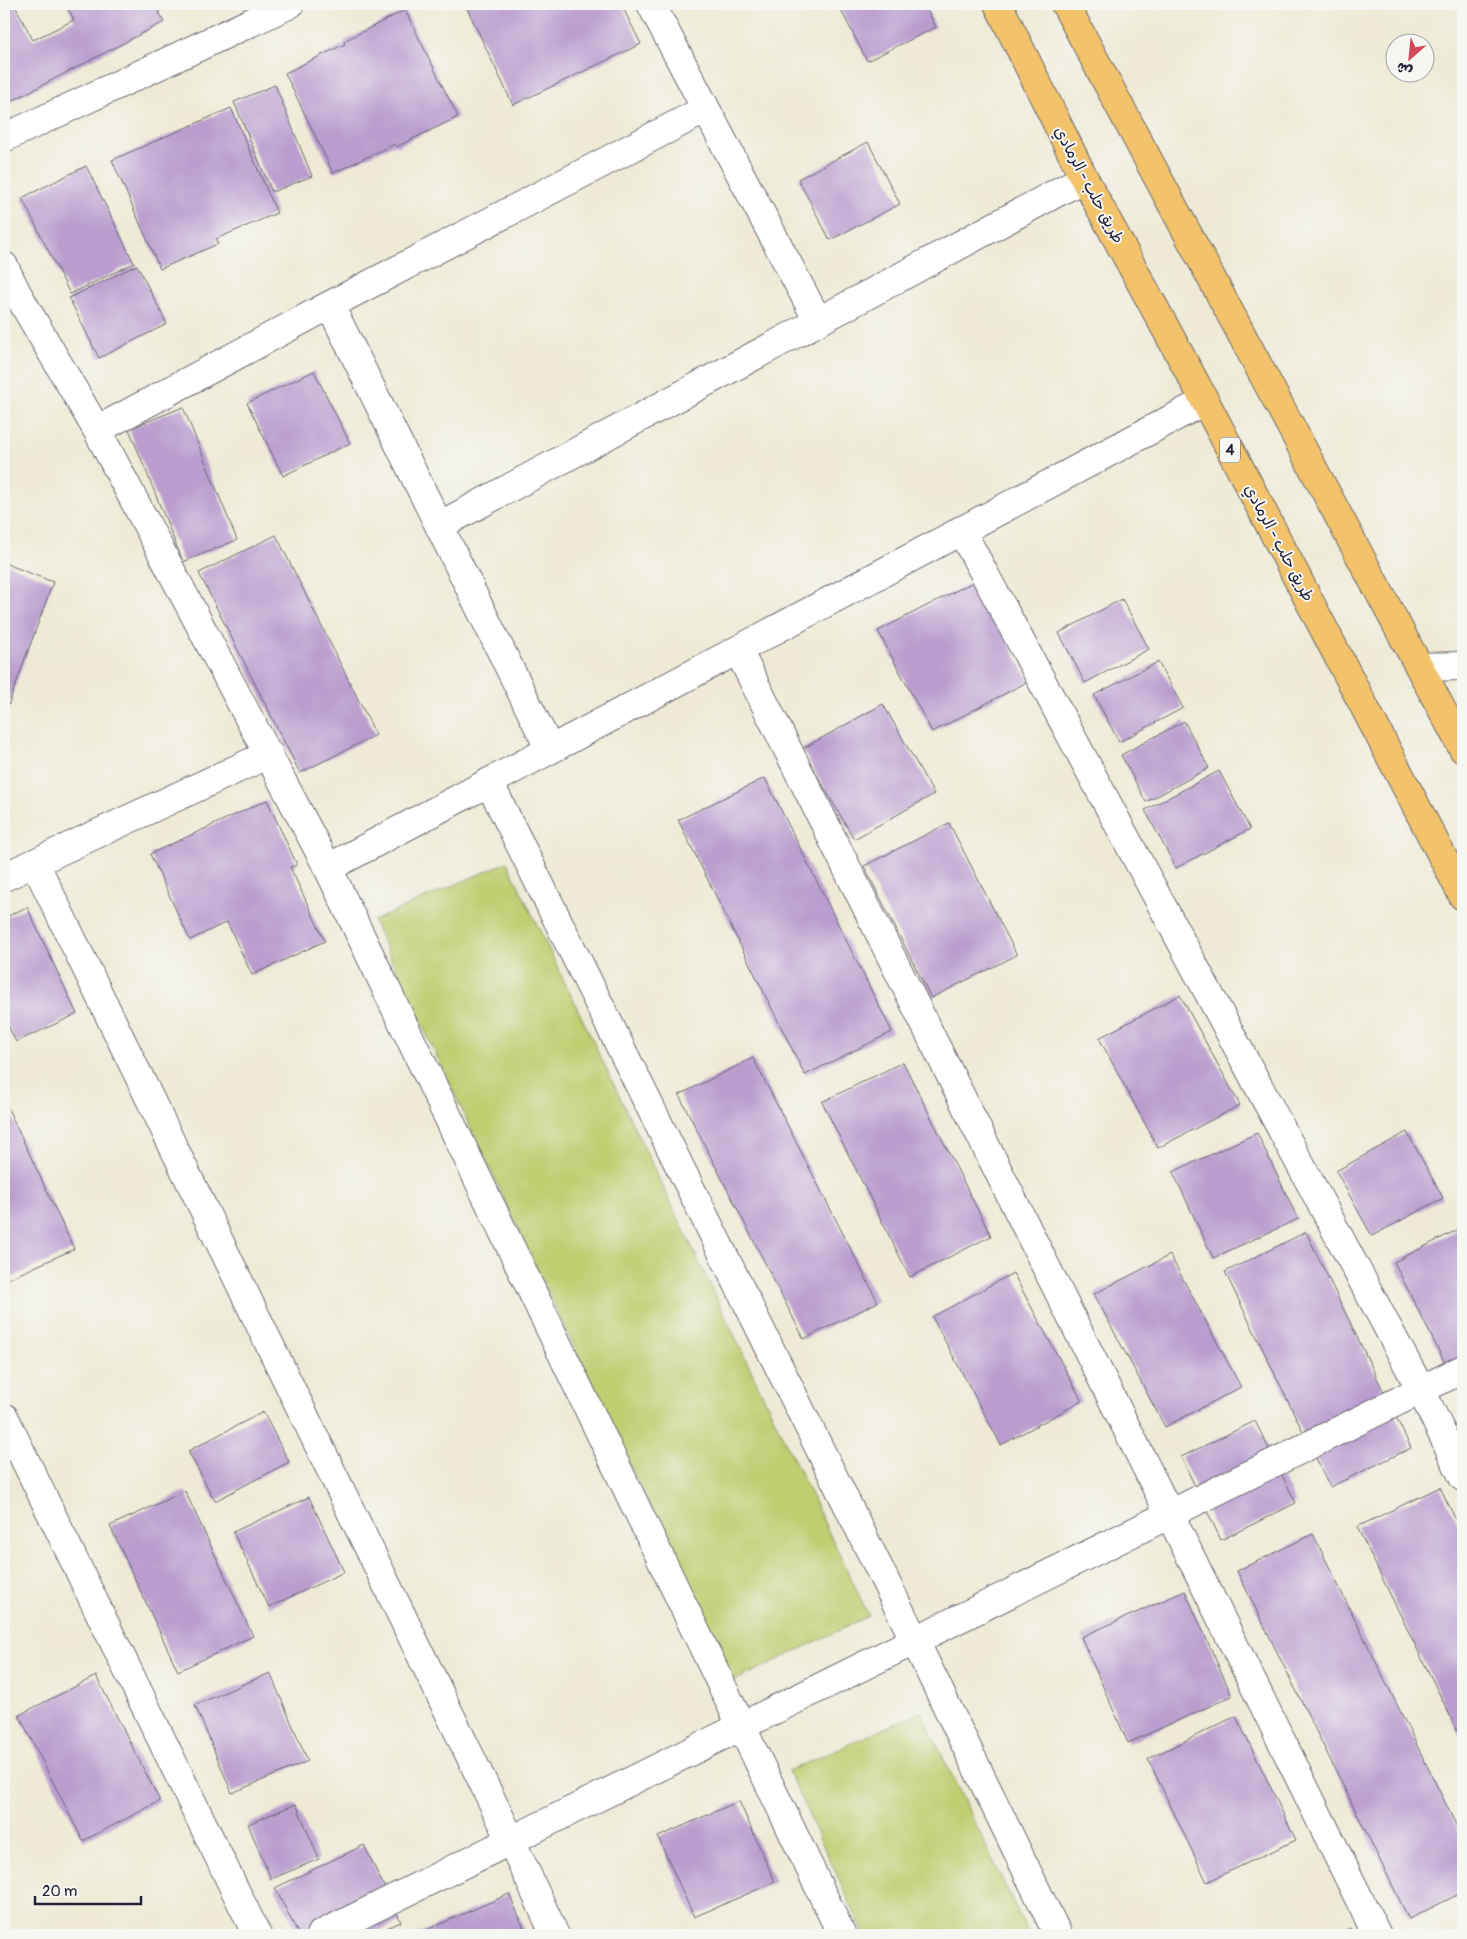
<svg xmlns="http://www.w3.org/2000/svg" width="1467" height="1939" viewBox="0 0 1467 1939" font-family="Pangolin,'Playpen Sans Arabic',sans-serif">
<style>
.green{fill:#bece70;stroke:#707856}
.building{fill:#b99dcf}
.lines{fill:none;stroke-linecap:round;stroke-linejoin:round}
.minor-casing{stroke:#696871;stroke-width:30}
.tertiary-casing{stroke:#696871;stroke-width:30}
.trunk-casing{stroke:#696871;stroke-width:30}
.minor{stroke:#fff;stroke-width:28}
.tertiary{stroke:#fff;stroke-width:28}
.trunk{stroke:#f2c36a;stroke-width:28}
.labels{text-anchor:middle;dominant-baseline:central;stroke-width:4;stroke-linejoin:round;paint-order:stroke}
.shield{fill:#f6f6f2;stroke:#626272;stroke-width:1}
.shield-label{font-size:15px;font-weight:bold;fill:#22223b}
.street-label{font-size:16px;fill:#22223b;stroke:#f6f6f2}
</style>
<rect width="100%" height="100%" fill="#f6f6f2"/>
<filter id="ink" filterUnits="userSpaceOnUse"><feTurbulence type="fractalNoise" baseFrequency=".02" numOctaves="2"/><feDisplacementMap in="SourceGraphic" scale="10" xChannelSelector="R" yChannelSelector="G"/><feConvolveMatrix kernelMatrix="1 2 1 2 8 2 1 2 1" color-interpolation-filters="sRGB"/></filter>
<filter id="wash" filterUnits="userSpaceOnUse"><feTurbulence type="fractalNoise" baseFrequency=".0096" numOctaves="4" result="noise"/><feDisplacementMap in="SourceGraphic" scale="20" xChannelSelector="R" yChannelSelector="G"/><feGaussianBlur stdDeviation="1.12" result="paint"/><feColorMatrix in="noise" values="0 0 0 0 0 0 0 0 0 0 0 0 0 0 0 0 0 1.4 0 .05"/><feComposite in="paint" operator="in"/></filter>
<g filter="url(#wash)">
<rect width="100%" height="100%" fill="#eeead5"/>
<path class="green" d="M507,862L869,1616L732,1682L373,921Z
M921,1712L1029,1935H865L788,1771Z"/>
<g id="blocks">
<path class="building" d="M4,4H14L33,40L74,20L66,4H155L164,22L4,105Z
M465,4H621L641,44L513,105Z
M838,4H924L936,27L867,61Z
M405,10L458,117L396,147L395,144L333,173L285,73L345,44L344,41Z
M275,85L312,176L272,192L234,102Z
M231,108L277,213L216,239L218,244L160,269L112,160Z
M868,142L900,204L830,240L798,179Z
M86,166L134,263L70,294L22,198Z
M137,265L167,324L99,358L69,298Z
M314,371L350,443L283,476L247,403Z
M183,407L237,540L183,562L129,429Z
M276,535L376,735L300,773L199,573Z
M4,563L53,582L4,717Z
M975,581L1029,681L932,732L878,631Z
M1122,599L1149,649L1085,683L1059,633Z
M1158,662L1183,708L1119,742L1094,695Z
M883,704L934,794L854,839L802,749Z
M1184,721L1209,768L1146,802L1121,755Z
M1219,771L1250,829L1176,868L1145,810Z
M765,778L892,1032L805,1075L678,820Z
M267,800L297,865L290,867L325,941L252,975L227,922L190,940L150,854Z
M949,823L1017,955L931,998L864,866Z
M27,907L77,1014L16,1042L4,1017V918Z
M1180,995L1240,1105L1158,1148L1099,1038Z
M753,1058L878,1302L804,1339L679,1095Z
M903,1062L991,1236L910,1277L822,1102Z
M4,1100L74,1249L4,1281Z
M1407,1132L1443,1198L1372,1236L1336,1171Z
M1257,1133L1298,1219L1213,1258L1173,1172Z
M1461,1228L1463,1232V1399L1394,1262Z
M1306,1232L1411,1448L1330,1487L1225,1272Z
M1170,1255L1241,1387L1165,1427L1094,1294Z
M1013,1273L1082,1401L1001,1445L932,1317Z
M263,1412L289,1462L215,1501L188,1451Z
M1255,1421L1296,1503L1221,1540L1181,1457Z
M1440,1487L1463,1535V1742L1357,1527Z
M185,1491L253,1636L178,1671L110,1526Z
M309,1497L344,1572L269,1607L233,1532Z
M1313,1534L1463,1839V1892L1409,1919L1237,1571Z
M1185,1591L1232,1696L1128,1743L1081,1637Z
M270,1673L308,1761L232,1793L195,1705Z
M96,1676L160,1801L83,1841L19,1715Z
M1236,1716L1296,1840L1207,1882L1148,1759Z
M739,1801L775,1882L694,1917L658,1837Z
M296,1804L319,1859L271,1879L248,1824Z
M364,1845L401,1922L370,1935H299L275,1888Z
M509,1894L527,1935H415Z
M1350,1928L1353,1935H1336Z"/>
</g>
</g>
<g filter="url(#ink)">
<use href="#blocks" fill-opacity="0" stroke="#696871" stroke-width="1"/>
<g class="lines">
<defs>
<path id="minor" d="M706,109L818,321
M4,138L290,4
M4,266L17,293L97,430L328,868L842,1935
M330,305L550,750
M97,430L330,305L706,109L651,4
M439,526L1084,178
M961,530L1421,1390L1463,1477
M738,650L1170,1515L1377,1935
M489,782L915,1641L1058,1935
M35,863L511,1840L555,1935
M328,868L1205,401
M4,877L269,754
M4,1417L257,1935
M320,1935L1463,1369"/>
<path id="tertiary" d="M1420,667L1463,666"/>
<path id="trunk" d="M998,4L1084,178L1205,401L1463,896
M1065,4L1463,749"/>
</defs>
<use href="#minor" class="minor-casing"/>
<use href="#tertiary" class="tertiary-casing"/>
<use href="#trunk" class="trunk-casing"/>
<use href="#minor" class="minor"/>
<use href="#tertiary" class="tertiary"/>
<use href="#trunk" class="trunk"/>
</g>
</g>
<g class="labels">
<rect class="shield" x="1220" y="437.5" width="20" height="25" rx="4"/>
<g class="shield-label">
<text x="1230" y="450">4</text>
</g>
<g class="street-label">
<text transform="translate(1089 185) rotate(62)">طريق حلب - الرمادي</text>
<text transform="translate(1279 543) rotate(62)">طريق حلب - الرمادي</text>
</g>
</g>
<rect width="1467" height="1939" fill="none" stroke="#f6f6f2" stroke-width="20"/>
<g transform="translate(1410 58) rotate(207)"><circle r="24" fill="#f6f6f2" stroke="#a1a1a9"/>
<path d="M0-4L9 19L0 12L-9 19Z" fill="#d1495b"/>
<text y="-8" font-size="14" font-weight="bold" text-anchor="middle" fill="#22223b">ش</text>
</g>
<path d="M35 1896v8h106v-8" fill="none" stroke="#22223b" stroke-width="2.5"/>
<text x="42" y="1896" font-size="15" fill="#22223b" stroke="#f6f6f2" stroke-width="4" paint-order="stroke">20 m</text>
</svg>
